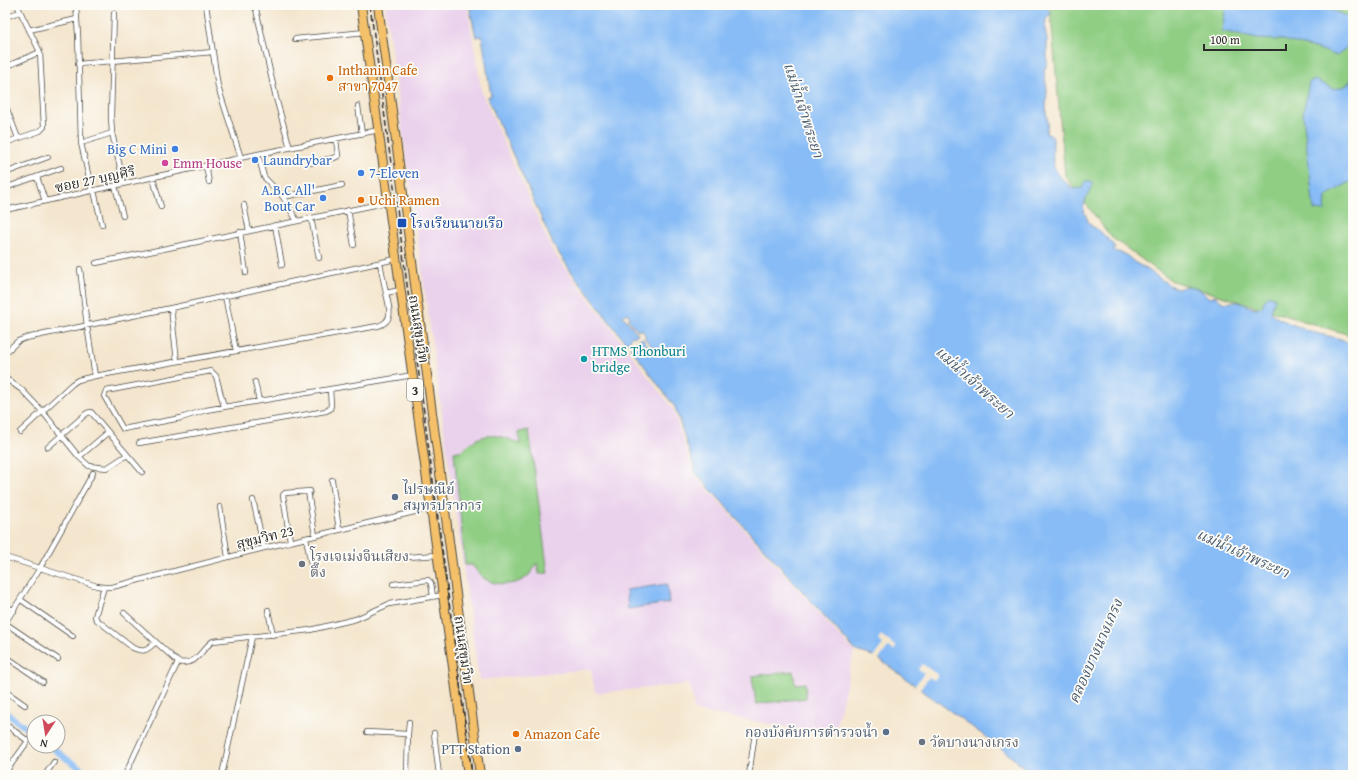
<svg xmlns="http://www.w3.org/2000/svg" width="1358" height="780" viewBox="0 0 1358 780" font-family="'Gentium Book Plus','Noto Serif Thai',serif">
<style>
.built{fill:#ead1ec}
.green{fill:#90ce84;stroke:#5e7c58}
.water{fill:#87bcf6;stroke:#597490}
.pier{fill:#f4e6ce}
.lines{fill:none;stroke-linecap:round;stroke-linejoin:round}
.canal{stroke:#87bcf6;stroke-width:6}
.minor-casing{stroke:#494743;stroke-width:6}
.trunk-casing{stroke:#494743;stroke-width:10}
.minor{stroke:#fff;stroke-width:4.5}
.trunk{stroke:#f4c16a;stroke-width:8}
.rail{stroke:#2b2b2b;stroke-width:1.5;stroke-dasharray:6 3;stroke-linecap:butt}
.food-dot{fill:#e8710a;stroke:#fdfcf7;stroke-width:1.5}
.shop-dot{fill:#3f7fe0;stroke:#fdfcf7;stroke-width:1.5}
.hotel-dot{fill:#d1479c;stroke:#fdfcf7;stroke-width:1.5}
.transit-dot{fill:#1a4fb4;stroke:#fdfcf7;stroke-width:1.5}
.culture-dot{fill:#0f9aa8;stroke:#fdfcf7;stroke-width:1.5}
.service-dot{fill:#5c6f8a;stroke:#fdfcf7;stroke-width:1.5}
.worship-dot{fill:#6b7280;stroke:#fdfcf7;stroke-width:1.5}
.labels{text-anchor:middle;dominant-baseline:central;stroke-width:3.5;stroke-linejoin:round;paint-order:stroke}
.shield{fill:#fdfcf7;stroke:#6a6a68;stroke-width:1}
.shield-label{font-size:13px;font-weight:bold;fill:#2b2b2b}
.food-label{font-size:14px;fill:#c56008;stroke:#fdfcf7;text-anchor:start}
.shop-label{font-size:14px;fill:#366cbe;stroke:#fdfcf7;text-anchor:end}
.hotel-label{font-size:14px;fill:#b23c85;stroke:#fdfcf7;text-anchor:start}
.street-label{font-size:14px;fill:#2b2b2b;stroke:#fdfcf7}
.transit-label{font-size:14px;fill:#164399;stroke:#fdfcf7;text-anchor:start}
.culture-label{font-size:14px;fill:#0d838f;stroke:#fdfcf7;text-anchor:start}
.service-label{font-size:14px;fill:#4e5e75;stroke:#fdfcf7;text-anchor:end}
.worship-label{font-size:14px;fill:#5b616d;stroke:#fdfcf7;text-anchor:start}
.water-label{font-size:15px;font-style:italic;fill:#4b5e72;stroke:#fdfcf7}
</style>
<rect width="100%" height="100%" fill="#fdfcf7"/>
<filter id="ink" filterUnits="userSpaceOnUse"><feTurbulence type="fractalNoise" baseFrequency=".025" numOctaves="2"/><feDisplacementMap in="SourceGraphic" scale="8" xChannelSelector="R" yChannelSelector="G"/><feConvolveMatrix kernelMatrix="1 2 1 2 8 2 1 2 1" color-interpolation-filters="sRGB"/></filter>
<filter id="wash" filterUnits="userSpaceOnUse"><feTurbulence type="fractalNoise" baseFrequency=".012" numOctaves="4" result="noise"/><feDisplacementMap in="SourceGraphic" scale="16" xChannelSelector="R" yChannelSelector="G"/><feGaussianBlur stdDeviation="0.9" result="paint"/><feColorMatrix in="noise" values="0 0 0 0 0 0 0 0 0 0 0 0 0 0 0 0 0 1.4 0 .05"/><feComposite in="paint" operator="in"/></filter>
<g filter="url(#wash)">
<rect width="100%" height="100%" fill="#f4e6ce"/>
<path class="built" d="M385,5H467L482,94L553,252L673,409L694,474L854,652L834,735L695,711V713L690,684L595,693L591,669L479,680Z"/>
<path class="green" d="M1050,5H1353V336L1172,281L1111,237L1065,176Z
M529,430L548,573L539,574L537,563C535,566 533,571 530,574C519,586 499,587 485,579C480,576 476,570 472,565H465L454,452L463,450C480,431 498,433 520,444L519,432Z
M793,671L795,684L805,683L806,698L756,704L752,676Z"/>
<path class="water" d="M469,5H1045L1051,13L1046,19L1045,30L1047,39V64L1044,71L1047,89L1046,112L1048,123L1046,133L1053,137C1053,166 1049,168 1073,189L1082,188L1086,181L1093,183L1083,206L1085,214L1090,225L1100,231L1115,247L1114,251L1125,254L1134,262L1148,270L1169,285L1178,289C1190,283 1200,288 1209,298L1216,296C1217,296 1220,301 1221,301C1225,304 1229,302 1234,302C1245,301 1249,311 1262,307L1264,301L1268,295L1275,298L1271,312L1276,317L1291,324L1315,333L1341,339L1353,345V775H1130L1122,772L1120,775H1033L1001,748L879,659L873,656L856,651L696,473L675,407L630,347L634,344H635L637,343V341L642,338L655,355L660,352L657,347L654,349L644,337L646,336L641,329L638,331L628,319L630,317L627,313L623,316L638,334L634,337L632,336L630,338L631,339L626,343L571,271L554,246L487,97L491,96L482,36L476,37Z
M1226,5H1319L1353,19V41L1337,56L1319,49L1283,40L1257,39L1222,31Z
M1353,77V180L1326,196L1325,211L1314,210L1303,114L1309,82L1315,80L1334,89L1346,86Z
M667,584L669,603L628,609L626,590Z"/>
<path class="pier" d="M881,635L896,647L894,651L888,647L878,661L873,658L883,644L878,640Z
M922,664L938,675L934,680L929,677L919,691L914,687L924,673L918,669Z"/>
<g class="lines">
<path class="canal" d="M5,712L34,734
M50,746L67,759L92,775"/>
</g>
</g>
<g filter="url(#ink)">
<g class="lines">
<defs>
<path id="minor" d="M76,5L78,35L81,143L92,191
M206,5L218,87L241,158
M255,5L276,98L290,148
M114,13L111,116L112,133L124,184
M5,17L20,12
M29,30L77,19
M295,39L365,32
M78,64L213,52
M5,67L40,52
M5,104L18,138
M358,106L362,134
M5,143L40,131L44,127L40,52L17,5
M81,143L112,133
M258,154L264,177L283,197L297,221
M309,163L334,158L338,156L336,139
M206,166L209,182
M5,173L48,157
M37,177L45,201
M153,178L161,207
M115,186L123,216
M5,188L61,168
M94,191L102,225
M283,197L342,185
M244,205L249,231
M5,210L258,154L379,130
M348,210L354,245
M311,218L319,258
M275,225L282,265
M240,232L246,273
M96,263L389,202
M380,263L386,293
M80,269L87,326L95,376
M225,296L236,351
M171,308L177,361
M5,353L18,341L26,338L171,308L396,259
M5,378L22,390L42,411L79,457L89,466L107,468L127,455
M255,382L259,401
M224,407L216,376L211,371L106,391L104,396L123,429L181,418L206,410L413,375
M20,432L72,384L78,380L95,376L378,326C395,321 389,307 386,293L400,290
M139,443L326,411L330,409L331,405L330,389
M48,447L87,413L91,412L142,472
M79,457L106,434
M332,480L339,530
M308,491L315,536
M253,500L264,548
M220,507L228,557
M306,538L312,570
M290,541L283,495L285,493L310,491
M5,557L97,586L104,587H112L264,548L431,508
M393,558L438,555
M393,584L428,580L431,583L433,597
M104,587L96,613L95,617L97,620L133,648C145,653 147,650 156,642
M21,600L73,636
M5,605L14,611
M268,610L273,635
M124,613L178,662C198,666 199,651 213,641L310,630L356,619L389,604L443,595
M5,623L40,568L93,473
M5,623L58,659
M5,656L43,682
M5,691L25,705
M5,724L28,741L5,773
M367,732L408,734L407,775
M434,733L439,775
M408,734L409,722
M45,775L54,762
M125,775L178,662
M222,775L252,637
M749,775L755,733"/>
<path id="trunk" d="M361,5L468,775
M378,5L480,775"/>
</defs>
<use href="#minor" class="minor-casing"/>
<use href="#trunk" class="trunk-casing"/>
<use href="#minor" class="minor"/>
<use href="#trunk" class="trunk"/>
<path class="rail" d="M370,5L472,775"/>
</g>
</g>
<g class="food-dot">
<circle cx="330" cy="78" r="4"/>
<circle cx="361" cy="200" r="4"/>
<circle cx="516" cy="734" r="4"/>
</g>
<g class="shop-dot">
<circle cx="175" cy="149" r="4"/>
<circle cx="255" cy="160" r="4"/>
<circle cx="361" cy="173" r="4"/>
<circle cx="323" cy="198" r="4"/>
</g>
<circle class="hotel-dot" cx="165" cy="163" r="4"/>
<rect class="transit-dot" x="397" y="218" width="10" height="10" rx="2"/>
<circle class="culture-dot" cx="584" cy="359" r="4"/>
<g class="service-dot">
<circle cx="395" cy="497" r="4"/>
<circle cx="886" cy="732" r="4"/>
<circle cx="518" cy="749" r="4"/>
</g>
<g class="worship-dot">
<circle cx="302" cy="564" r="4"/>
<circle cx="922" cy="742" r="4"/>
</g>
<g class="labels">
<rect class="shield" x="407" y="379" width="16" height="22" rx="3"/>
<g class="shield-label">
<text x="415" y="390">3</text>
</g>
<g class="food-label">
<text x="338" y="70">Inthanin Cafe<tspan x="338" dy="16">สาขา 7047</tspan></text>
<text x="369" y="200">Uchi Ramen</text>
<text x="524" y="734">Amazon Cafe</text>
</g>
<g class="shop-label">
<text x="167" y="149">Big C Mini</text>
<text x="263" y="160" text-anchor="start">Laundrybar</text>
<text x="369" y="173" text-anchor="start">7-Eleven</text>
<text x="315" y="190">A.B.C All'<tspan x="315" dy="16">Bout Car</tspan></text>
</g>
<g class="hotel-label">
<text x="173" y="163">Emm House</text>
</g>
<g class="street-label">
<text transform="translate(95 179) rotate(-12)">ซอย 27 บุญศิริ</text>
<text transform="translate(419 329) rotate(81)">ถนนสุขุมวิท</text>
<text transform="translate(265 537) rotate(-14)">สุขุมวิท 23</text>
<text transform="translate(464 650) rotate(82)">ถนนสุขุมวิท</text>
</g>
<g class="transit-label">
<text x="411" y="223">โรงเรียนนายเรือ</text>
</g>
<g class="culture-label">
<text x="592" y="351">HTMS Thonburi<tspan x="592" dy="16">bridge</tspan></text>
</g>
<g class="service-label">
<text x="403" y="489" text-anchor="start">ไปรษณีย์<tspan x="403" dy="16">สมุทรปราการ</tspan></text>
<text x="878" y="732">กองบังคับการตำรวจน้ำ</text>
<text x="510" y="749">PTT Station</text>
</g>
<g class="worship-label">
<text x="310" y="556">โรงเจเม่งจินเสียง<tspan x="310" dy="16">ตึ๊ง</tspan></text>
<text x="930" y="742">วัดบางนางเกรง</text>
</g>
<g class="water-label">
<text transform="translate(804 110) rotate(72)">แม่น้ำเจ้าพระยา</text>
<text transform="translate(975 382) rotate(42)">แม่น้ำเจ้าพระยา</text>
<text transform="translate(1243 553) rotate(24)">แม่น้ำเจ้าพระยา</text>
<text transform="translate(1095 651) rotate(-66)">คลองบางนางเกรง</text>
</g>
</g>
<rect width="1358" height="780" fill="none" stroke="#fdfcf7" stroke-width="20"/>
<g transform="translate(46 734) rotate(192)"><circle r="19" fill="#fdfcf7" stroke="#a9a8a5"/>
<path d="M0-3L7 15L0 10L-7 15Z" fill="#d1495b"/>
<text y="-6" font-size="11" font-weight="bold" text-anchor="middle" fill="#2b2b2b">N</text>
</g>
<path d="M1204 44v6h82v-6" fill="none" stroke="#2b2b2b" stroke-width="2"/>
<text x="1210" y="44" font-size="12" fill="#2b2b2b" stroke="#fdfcf7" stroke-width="3" paint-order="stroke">100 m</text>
</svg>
